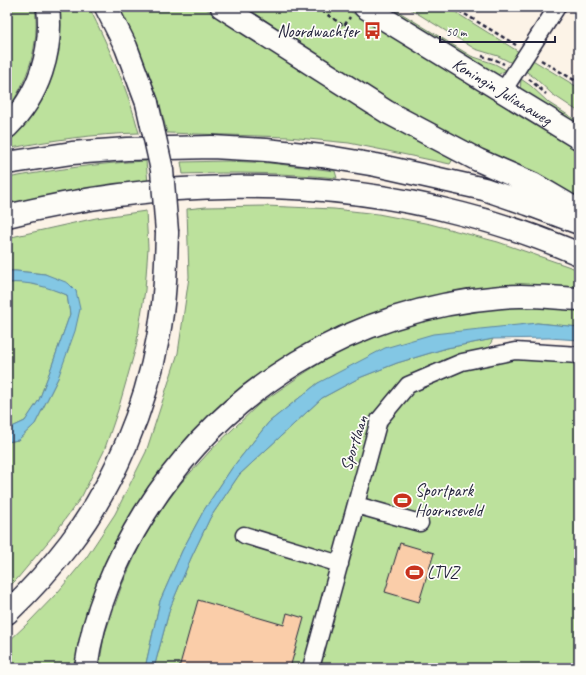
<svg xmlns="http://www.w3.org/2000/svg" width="586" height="675" viewBox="0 0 586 675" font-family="Caveat,sans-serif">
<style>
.green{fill:#bce19c;stroke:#6f826c}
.water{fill:#83c7e4;stroke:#5c85a0}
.building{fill:#facda9;stroke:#22223b}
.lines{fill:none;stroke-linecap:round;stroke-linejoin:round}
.minor-casing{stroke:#22223b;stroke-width:19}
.secondary-casing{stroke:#22223b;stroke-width:25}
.motorway-casing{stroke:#22223b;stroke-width:25}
.path{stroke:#22223b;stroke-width:2.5;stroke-dasharray:4 3;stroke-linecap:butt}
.minor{stroke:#fdfcf7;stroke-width:16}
.secondary{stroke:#fdfcf7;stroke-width:22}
.motorway{stroke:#fdfcf7;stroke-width:22}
.motorway-bridge-casing{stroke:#22223b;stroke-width:25;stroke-linecap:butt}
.motorway-bridge{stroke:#fdfcf7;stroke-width:22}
.labels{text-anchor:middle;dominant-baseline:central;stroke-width:3.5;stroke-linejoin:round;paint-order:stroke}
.poi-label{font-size:17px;fill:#22223b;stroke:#fdfcf7;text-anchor:start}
.street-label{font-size:17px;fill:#22223b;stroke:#fdfcf7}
</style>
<rect width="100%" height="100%" fill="#fcf3e7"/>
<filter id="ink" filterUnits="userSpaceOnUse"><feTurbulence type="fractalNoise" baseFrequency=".025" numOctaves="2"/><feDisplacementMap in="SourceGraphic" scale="8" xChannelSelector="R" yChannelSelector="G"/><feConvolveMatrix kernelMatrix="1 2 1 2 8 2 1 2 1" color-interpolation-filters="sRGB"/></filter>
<g filter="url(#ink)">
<path class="green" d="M7,7H35C40,45 28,80 7,111Z
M56,7H89C109,48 128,89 139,133C95,134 50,140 7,149V134Z
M119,7H203L453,159L450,164L349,143L288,137L167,133L159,101L135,41Z
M246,7H343L579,150V199L484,153L365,88Z
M380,7H391L471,56L495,64L506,70L496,76Z
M407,7H447L519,52L512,63L498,56L475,49Z
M531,59L579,88V112L552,94L535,78L524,70Z
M521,79L531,86L549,103L579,122V129L520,91Z
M146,161L148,183L7,210V178C53,170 99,163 146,161Z
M228,161L270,163L335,171L337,178C285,173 235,172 183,174L181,162Z
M266,206L334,209L378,214L430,224L498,242L579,270V290L457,293L215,413L186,441L166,464L81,639L75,668H7V643L28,623L58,592L86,558L115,514L146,452L178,353L189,277L187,209L206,207Z
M146,211L148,248L145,290L136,347L118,410L104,451L82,496L52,537L17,579L7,589V442L18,440L35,424L58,378L76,291L45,274L16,271H7V238L96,218Z
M22,282L48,287L67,295L70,314L50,371L39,400L25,421L10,428L7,429V283Z
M533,305L579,308V327L537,323L318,383L269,422L232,468L204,510L182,551L160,601L145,668H99L104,636L122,585L140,545L158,514L181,483L210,451L259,404L300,376L325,360L353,345L380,333L454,311Z
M493,339L488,348L445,359L436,364L548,358L579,361V668H154L170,608L191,558L210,518L239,475L322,398L359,378L397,363L447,348Z"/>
<path class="water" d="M7,271H16L45,274L68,283L76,291L80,309L75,331L58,378L35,424L18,440L7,442V429L10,428L25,421L39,400L50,371L70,314L67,295C47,287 29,281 7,283Z
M537,323L579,327V340L549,338L493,339L447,348L397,363L359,378L322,398L239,475L210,518L191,558L170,608L154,668H145L160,601L182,551L204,510L232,468L269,422L318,383L385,348L433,334Z"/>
<path class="building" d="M400,543L434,553L419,602L385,592Z
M198,600L284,625L287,613L304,618L290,668H179Z"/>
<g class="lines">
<defs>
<path id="minor" d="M503,91L557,7
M356,505L420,523
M244,535L340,564
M311,668L379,420L408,385L462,362L515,351L579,355"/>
<g id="secondary">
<path id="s1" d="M365,7L579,138"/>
</g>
<path id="motorway" d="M106,7L126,47L147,103
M222,7L387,112L478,160L533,184L579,211
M7,127C39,96 53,51 48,7
M7,163L72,153L127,149L212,147L266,150L322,156L376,165L484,189L528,204L579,223
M7,216C154,180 315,175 462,214C502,224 541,238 579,254
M7,613C30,591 51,568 70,543C113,487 146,407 158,338C165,303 166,267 167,232
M86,668C93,614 116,559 145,513C224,387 353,309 501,297C527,294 553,298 579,299"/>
</defs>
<use href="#minor" class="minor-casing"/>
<use href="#secondary" class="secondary-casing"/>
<use href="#motorway" class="motorway-casing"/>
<path class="path" d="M316,7L344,26L350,17
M453,7L516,45
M482,56L496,60L504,64
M541,60L579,83
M529,79L546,94"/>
<use href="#minor" class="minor"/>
<use href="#secondary" class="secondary"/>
<use href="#motorway" class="motorway"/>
<defs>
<path id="motorway-bridge" d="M147,103L162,170L167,232"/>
</defs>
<use href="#motorway-bridge" class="motorway-bridge-casing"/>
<use href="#motorway-bridge" class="motorway-bridge"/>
</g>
</g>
<defs>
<symbol id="bus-bare" viewBox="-9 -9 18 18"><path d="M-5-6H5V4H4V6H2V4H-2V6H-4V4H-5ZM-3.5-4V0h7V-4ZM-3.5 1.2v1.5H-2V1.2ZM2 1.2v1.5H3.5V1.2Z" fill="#c8321e" stroke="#fdfcf7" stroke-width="2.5" paint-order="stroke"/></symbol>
<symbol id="stadium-bare" viewBox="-9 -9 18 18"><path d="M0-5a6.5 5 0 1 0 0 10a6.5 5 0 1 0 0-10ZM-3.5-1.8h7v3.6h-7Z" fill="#c8321e" stroke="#fdfcf7" stroke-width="2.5" paint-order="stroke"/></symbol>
</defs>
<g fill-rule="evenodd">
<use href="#bus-bare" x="360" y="18" width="25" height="25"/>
<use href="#stadium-bare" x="390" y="488" width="25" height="25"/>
<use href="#stadium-bare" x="402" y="560" width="25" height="25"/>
</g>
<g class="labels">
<g class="poi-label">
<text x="359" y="31" text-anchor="end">Noordwachter</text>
<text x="415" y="490">Sportpark<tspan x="415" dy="20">Hoornseveld</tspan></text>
<text x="427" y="572">LTVZ</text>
</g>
<g class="street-label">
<text stroke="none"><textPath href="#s1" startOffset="161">Koningin Julianaweg</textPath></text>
<text transform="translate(354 443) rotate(-72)">Sportlaan</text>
</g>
</g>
<rect width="586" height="675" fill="none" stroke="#fdfcf7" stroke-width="24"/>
<rect x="12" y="12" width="562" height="651" fill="none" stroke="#22223b" stroke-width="1.5" filter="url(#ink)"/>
<path d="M440 36v6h115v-6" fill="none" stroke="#22223b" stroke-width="2"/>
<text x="446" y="36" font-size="12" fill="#22223b" stroke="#fdfcf7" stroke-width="3" paint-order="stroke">50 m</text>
</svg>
